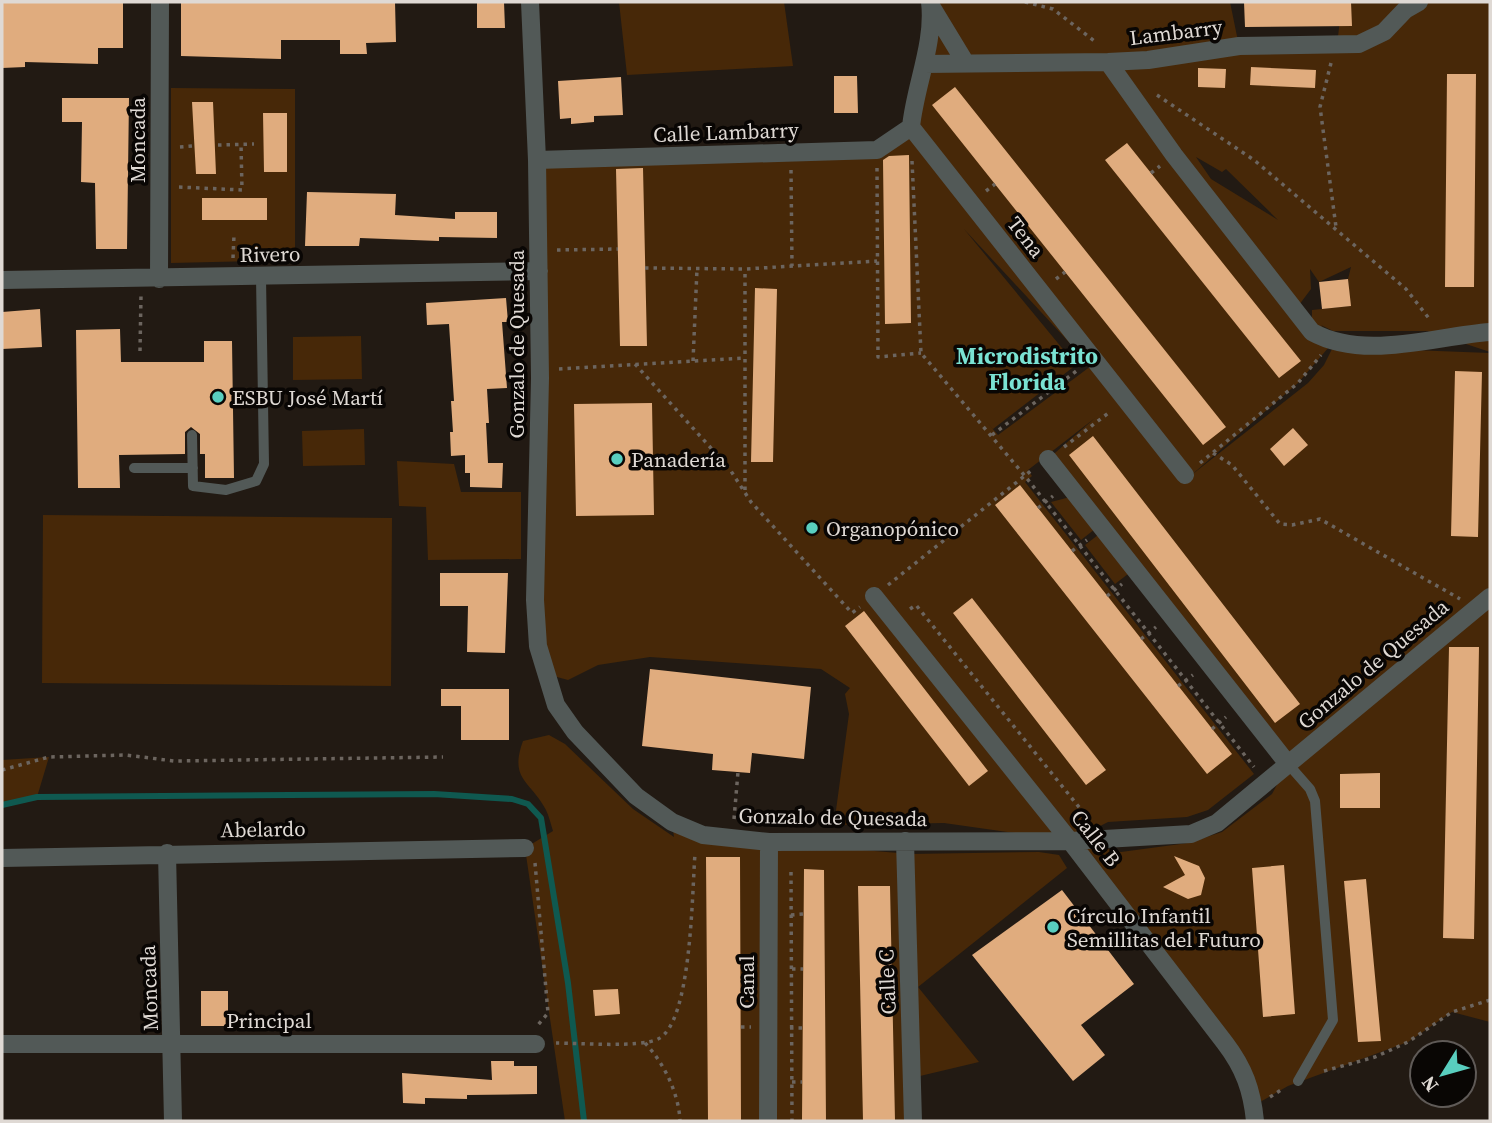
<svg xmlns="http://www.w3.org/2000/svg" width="1492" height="1123" viewBox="0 0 1492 1123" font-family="'Source Serif 4',serif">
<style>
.green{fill:#472808;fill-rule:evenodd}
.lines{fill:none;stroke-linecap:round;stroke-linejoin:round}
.stream{stroke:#0f5950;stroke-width:6}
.building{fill:#e0ac7e}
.path{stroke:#6c655f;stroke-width:3.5;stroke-dasharray:3.5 5;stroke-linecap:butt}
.lane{stroke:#525957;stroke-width:10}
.street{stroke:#525957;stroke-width:18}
.poi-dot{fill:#59cebf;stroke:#090604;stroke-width:2.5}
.labels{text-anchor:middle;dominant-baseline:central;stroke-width:7;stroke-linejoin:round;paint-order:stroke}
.street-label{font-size:21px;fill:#dfd9d4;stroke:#090604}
.poi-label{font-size:21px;fill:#dfd9d4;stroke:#090604;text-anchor:start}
.neighbourhood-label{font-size:23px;font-weight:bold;fill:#7ae2d3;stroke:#090604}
</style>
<rect width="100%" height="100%" fill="#221a13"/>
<path class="green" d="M619,2H784L793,66L627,75Z
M930,2H1230L1239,46L1337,45L1342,2H1490V352L1427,331H1333L1321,325L1335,340L1298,383L1189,477L1308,383L1324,365L1333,347L1490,353V1022L1452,1012L1408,1042L1288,1086L1253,1106L1243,1068L1070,841L944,823L834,825L849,714L845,694L850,688L821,669L650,657L598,665L568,680L546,674L538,646L537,160L877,150L911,126ZM1196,157L1222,172L1226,169L1278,220L1211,179ZM964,229L1091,366L998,435L986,421L993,429L1076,365ZM1351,267L1348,279L1350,306L1312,310V318L1299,305L1311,289L1310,269L1319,282ZM1095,418L1048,459L1288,764L1272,794L1222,832L1188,843L1121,852L1071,841L1108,822L1187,817L1208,810L1254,774L1025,482L1032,476L1028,470Z
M171,88L295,89V260L171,263Z
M361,336L362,379L293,380V337Z
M364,429L365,465L303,466L302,431Z
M397,461L454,464L461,492H521V559L428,560L426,507L399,506Z
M1070,497L1095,529L1081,540L1051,502Z
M43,515L392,518L391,686L42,683Z
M1098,535L1128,574L1115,584L1085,545Z
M549,735L565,744L633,809L674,837L672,822L769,842L910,854L1039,852L1059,855L1067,868L918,987L979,1062L920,1076L918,1121H565L525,848L553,831C551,825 549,816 546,810C530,780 509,780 523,741Z
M49,757L37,797L2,805V760Z"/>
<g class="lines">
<path class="stream" d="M2,805L37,797L434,794L512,799L528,804L541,818L568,983L584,1121"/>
</g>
<path class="building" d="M2,2H123V48H98V64L25,62V67L2,68Z
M181,2H395L396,42L366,43L367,54H340V40H281V59L181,56Z
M477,2H504L505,28H477Z
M1244,2H1351L1352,26L1245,27Z
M1251,67L1316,70L1315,88L1250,85Z
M1198,68L1226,69L1225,88L1198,87Z
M1447,74H1476L1474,287H1445Z
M834,76H857L858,113H834Z
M621,77L623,115L594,116V122L571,124V118L560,119L558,81Z
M955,87L1226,427L1203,445L932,105Z
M62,98H129L127,249H96L95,183L81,182L82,122H62Z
M192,102H213L216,174H196Z
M263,113H287V172H264Z
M1127,143L1301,361L1279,378L1105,160Z
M909,155L911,323L885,324L883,160L889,156Z
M643,168L647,346H620L616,169Z
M307,192L396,194L395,215L455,219V212H497V238L439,237V241L360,238L359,246H305Z
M202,198H267V220H202Z
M1348,279L1351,306L1322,309L1319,282Z
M755,288L777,289L773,462H751Z
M506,298L508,322H502L507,388L487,389L489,423H486L488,463H503L502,488L470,487V473H465V455L451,456L450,432H453L451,401H454L449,324L427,325L426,303Z
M40,309L42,347L2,349V312Z
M120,329L121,362H204V341H232L234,478H205V454H200V434L191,427L185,432V454L119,455L120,488H78L76,330Z
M1455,371L1482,372L1478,537L1451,536Z
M652,403L654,515L576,516L574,404Z
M1293,428L1308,445L1284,466L1270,449Z
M1093,436L1300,704L1275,723L1069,455Z
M1020,485L1232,754L1207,774L995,505Z
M440,573H508L505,653L467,652L468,606H440Z
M972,598L1106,770L1086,785L953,613Z
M864,611L988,771L969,786L845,626Z
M1449,647H1479L1474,939L1443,938Z
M650,669L811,687L804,759L752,753L750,773L712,770L713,754L642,746Z
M441,689H509V740H461V706H441Z
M1380,773V808H1340V774Z
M1174,856L1199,866L1205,878L1201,895L1188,899L1163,887L1185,875Z
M706,857H740L741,1121H708Z
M1284,865L1295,1014L1263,1017L1252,868Z
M804,869L824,870L826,1121H802Z
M1366,879L1381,1041L1358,1042L1344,881Z
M858,886H890L895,1121H863Z
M1062,890L1134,984L1081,1025L1105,1055L1073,1081L972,955Z
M618,989L620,1014L595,1016L593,990Z
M201,991H228V1026H201Z
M491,1061H514V1066H537V1094L467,1095V1099L425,1098V1104L403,1103L402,1073L492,1080Z"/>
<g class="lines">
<path class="path" d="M1025,2L1053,9L1097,43
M1331,63L1320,107L1336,227
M1157,95L1254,160L1406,289L1431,321
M218,145L254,144
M180,147L192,146
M912,161L921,353L1025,476L1254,767
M877,168L878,357L921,353
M791,170L792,266
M1151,173L1160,166
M179,187L242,190L241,144
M986,191L995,184
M557,250L618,249
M233,258L234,235
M645,268L745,269L877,261
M1056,279L1065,272
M140,351L141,295
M693,361L697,269
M635,364L729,468L751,502L852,613L860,607
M559,369L745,358
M992,435L1079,369
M1064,447L1111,411
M1213,453L1232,465L1280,524L1292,525L1320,519L1460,599
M1200,463L1298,383L1321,355
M745,490V269
M1038,508L1053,496
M1072,551L1087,540
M888,585L1032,470
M1107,596L1122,584
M910,609L916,605L1091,822
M1141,639L1156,627
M1178,686L1193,675
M1212,729L1226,717
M2,770L49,757L126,755L174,761L443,757
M734,819L738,772
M535,863L548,1013L537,1026
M791,872L792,1121
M791,915L803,914
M792,969H803
M741,1027H751
M790,1028H802
M556,1043C580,1043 639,1048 658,1039C692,1023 692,890 695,854
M645,1043C664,1063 679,1094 680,1121
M1324,1071L1375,1057L1408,1042L1452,1012L1490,1000
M792,1082H802
M1270,1097L1284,1088"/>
<path class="lane" d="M192,435L193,486L226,490L256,481L264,464L261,277
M134,468H193
M1288,764L1310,789L1315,801L1333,1020L1298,1081"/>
<path class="street" d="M530,2L537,160L540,378L535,600L538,646L556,705L575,732L636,796L672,822L703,835L769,842L1070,841L1191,834L1217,823L1490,597
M930,2C935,43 915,86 911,127L1185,475
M931,6L965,62
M1108,62L1174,155L1312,332C1365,361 1434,336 1490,332
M924,64L1108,62L1148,60L1239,46L1359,44L1384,32L1405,10L1419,2
M537,160L877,150L911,127
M159,279L160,2
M2,280L539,271
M1048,459L1288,764
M874,596L1070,841L1225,1043C1244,1068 1252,1090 1255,1121
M905,841L913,1121
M167,853L173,1121
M2,858L525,848
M2,1044H536
M768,1121L769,842"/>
</g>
<g class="poi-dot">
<circle cx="218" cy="397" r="7"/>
<circle cx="617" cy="459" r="7"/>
<circle cx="812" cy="528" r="7"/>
<circle cx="1053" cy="927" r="7"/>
</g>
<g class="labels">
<g class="street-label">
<text transform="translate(1176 32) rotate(-7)">Lambarry</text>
<text transform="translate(726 132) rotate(-2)">Calle Lambarry</text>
<text transform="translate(137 140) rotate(-90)">Moncada</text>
<text transform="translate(1026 237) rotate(52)">Tena</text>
<text transform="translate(270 254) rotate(-1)">Rivero</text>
<text transform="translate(516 344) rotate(-90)">Gonzalo de Quesada</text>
<text transform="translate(1373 664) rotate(-40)">Gonzalo de Quesada</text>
<text transform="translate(833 817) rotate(1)">Gonzalo de Quesada</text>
<text transform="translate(263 829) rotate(-1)">Abelardo</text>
<text transform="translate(1096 838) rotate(52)">Calle B</text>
<text transform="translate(746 982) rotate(-90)">Canal</text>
<text transform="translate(887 982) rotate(-92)">Calle C</text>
<text transform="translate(149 988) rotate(-92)">Moncada</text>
<text x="269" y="1020">Principal</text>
</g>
<g class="poi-label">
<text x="232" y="397">ESBU José Martí</text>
<text x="631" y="459">Panadería</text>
<text x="826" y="528">Organopónico</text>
<text x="1067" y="915">Círculo Infantil<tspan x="1067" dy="24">Semillitas del Futuro</tspan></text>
</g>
<g class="neighbourhood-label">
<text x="1027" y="356">Microdistrito<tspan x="1027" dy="26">Florida</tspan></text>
</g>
</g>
<rect width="1492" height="1123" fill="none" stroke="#dfd9d4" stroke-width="7"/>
<g transform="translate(1443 1074) rotate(233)"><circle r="33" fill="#090604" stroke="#5f5a57" stroke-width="2"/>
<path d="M0-5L12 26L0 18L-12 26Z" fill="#59cebf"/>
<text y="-10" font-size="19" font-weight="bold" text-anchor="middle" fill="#dfd9d4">N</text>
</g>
</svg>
